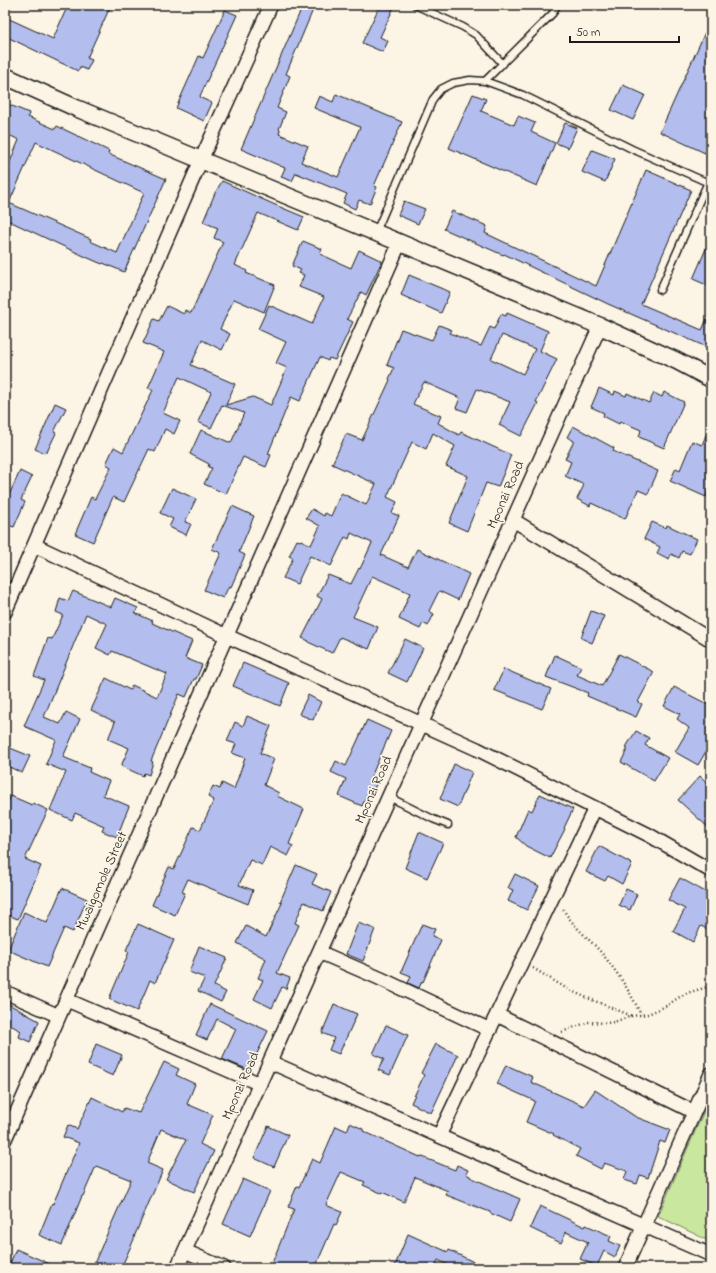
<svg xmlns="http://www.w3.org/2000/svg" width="716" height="1273" viewBox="0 0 716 1273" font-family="'Indie Flower',sans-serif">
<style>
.green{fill:#cae79e;stroke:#73825d}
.building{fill:#b3beee;stroke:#1c1c1c;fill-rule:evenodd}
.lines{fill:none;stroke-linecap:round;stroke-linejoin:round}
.service-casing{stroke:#1c1c1c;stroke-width:9}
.minor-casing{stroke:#1c1c1c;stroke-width:16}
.tertiary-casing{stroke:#1c1c1c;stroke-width:19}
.path{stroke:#1c1c1c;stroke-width:2.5;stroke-dasharray:1 3;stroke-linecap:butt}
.service{stroke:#fcf5e5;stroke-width:6}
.minor{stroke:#fcf5e5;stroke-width:13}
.tertiary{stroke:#fcf5e5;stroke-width:16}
.labels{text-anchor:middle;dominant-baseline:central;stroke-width:3.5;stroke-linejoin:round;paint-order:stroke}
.street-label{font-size:14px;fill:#1c1c1c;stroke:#fcf5e5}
</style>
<rect width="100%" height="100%" fill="#fcf5e5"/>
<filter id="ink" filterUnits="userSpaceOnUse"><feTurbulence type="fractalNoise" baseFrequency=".025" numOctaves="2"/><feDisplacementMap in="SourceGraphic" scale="8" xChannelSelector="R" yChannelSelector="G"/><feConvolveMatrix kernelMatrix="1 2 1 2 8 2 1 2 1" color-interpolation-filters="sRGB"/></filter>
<g filter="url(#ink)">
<path class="green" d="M711,1095V1242L658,1216Z"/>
<path class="building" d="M68,5H111L87,58L92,60L87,70L80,67L78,71L5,36V17L53,39Z
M303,5H315L286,74L290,76L277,108L286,112L279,129L280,130L279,134L308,146L301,162L338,177L360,127L314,108L319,96L333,102L336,94L402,122L374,186L377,187L370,204L359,200L355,209L343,203L347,194L296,173L292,181L281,177L285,168L241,149Z
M380,5H395L380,37L388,41L383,52L362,43Z
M225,10L237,15L200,96L201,98L212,103L204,121L176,108L199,56L203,58Z
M711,19V141L705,153L660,132Z
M623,85L645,95L633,120L611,110Z
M473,94L486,99L481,111L514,125L518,116L535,123L531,132L555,143L537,186L449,148Z
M5,103L29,113L28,117L55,129L57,126L109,151L108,154L166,179L124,272L103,263L102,264L86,257L5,219V174L19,140L5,133ZM36,142L144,193L117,253L90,241L91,239L9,203Z
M565,123L577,128L568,148L556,143Z
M592,150L615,159L605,182L582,172Z
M646,170L691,190L641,304L702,330L711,310V349L608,304L504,254L503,255L444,229L452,211L487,226L485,233L596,286Z
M222,181L273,204L304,217L298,230L258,213L235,265L247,271L246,273L275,285L264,312L234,299L220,329L230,334L222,350L202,340L191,365L235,384L226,405L253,397L271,405L287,368L276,363L286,342L258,329L269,305L312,324L324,297L299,287L304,275L299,273L301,270L292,266L303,241L322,249L320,254L351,268L359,250L382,261L366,295L361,292L347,319L353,322L335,360L329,358L328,361L320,357L300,401L291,397L268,454L271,455L266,467L243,457L226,494L204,484L212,468L208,467L209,464L190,454L201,430L231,443L244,413L222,405L211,428L198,422L211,392L179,377L163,413L180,421L174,434L165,429L155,452L149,449L124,502L113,497L93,542L75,534L91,497L95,499L111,467L106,464L114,447L123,452L153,390L148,388L164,352L143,343L154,319L159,321L167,306L184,314L185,310L191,313L223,242L214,238L218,228L203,222L215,193Z
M404,201L425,209L418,224L398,215Z
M711,237V287L693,279Z
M409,275L450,292L441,313L401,295Z
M507,313L548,331L540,351L557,359L536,402L538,403L521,436L499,425L510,402L477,389L467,412L456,408L460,398L424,382L413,404L441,416L438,423L459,435L461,432L511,455L498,487L486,483L467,531L449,523L468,476L446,466L455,446L433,433L426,449L412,442L387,497L397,502L392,513L399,516L381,555L408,567L417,549L469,574L458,600L439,591L429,611L434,614L428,626L423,623L420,629L399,619L410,593L372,576L353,617L378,627L369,649L340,637L332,653L308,642L309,641L302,638L322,599L317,596L328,575L351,584L359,568L360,569L372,543L351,533L349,539L345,537L331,566L310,556L297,584L283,578L293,558L289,556L297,540L300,541L301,540L311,545L320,526L306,518L312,509L324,516L325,513L331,516L341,493L366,505L376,484L332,464L346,434L362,440L390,380L389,379L394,368L387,365L401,329L432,340L439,325L452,330L450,333L481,346L490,327L494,329L501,314L506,316ZM502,335L535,349L523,374L491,359Z
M599,388L614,395L615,391L626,396L627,393L649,403L654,393L662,397L664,392L684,402L664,448L639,437L641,430L620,421L619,424L603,416L604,413L591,407Z
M55,403L66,408L54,432L56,433L47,452H45L44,453L35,449Z
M710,425H711V485L706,497L670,481L676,468L680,470L692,441L702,445Z
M573,426L614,448L613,451L658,471L648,494L638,490L625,519L591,503L590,506L577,499L584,485L565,476L571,462L565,459L574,441L567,437Z
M20,471L32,477L21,500L25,502L14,527L5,524V493L9,495Z
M172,488L196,499L185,522L191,524L186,535L169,527L173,519L160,513Z
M232,506L254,516L239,552L245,555L231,587L229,586L223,598L204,590L221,553L212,549Z
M652,522L666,528L667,525L697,539L690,554L682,551L679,558L671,554L669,559L657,553L660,547L644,539Z
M73,591L111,607L115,598L138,608L135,613L153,621L152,623L192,641L185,658L202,665L196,679H194L186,697L179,694L151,761L153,762L149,775L144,773L143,776L121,766L129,748L108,739L115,722L91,710L106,678L130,690L132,685L157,697L167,674L112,651L110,655L96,648L107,624L86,614L44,717L60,724L66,712L80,719L63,757L90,768L89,772L109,781L103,795L129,806L117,837L102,831L104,826L75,813L72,820L50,810L66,772L46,764L56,740L24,726L44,680L34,676L48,638L52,639L63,615L56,612L60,598L68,601Z
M591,611L604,616L592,643L581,638Z
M405,639L423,648L407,682L388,673Z
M619,654L654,672L638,702L642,704L636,717L587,696L588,693L546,677L555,655L581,667L577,675L602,686Z
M243,663L289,683L280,706L233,686Z
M504,669L551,689L542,709L494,690Z
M674,687L711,706V743L698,765L675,752L689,728L677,719L680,714L664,706Z
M308,695L321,702L313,720L299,714Z
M247,716L271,726L260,753L274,759L264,785L279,793L277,796L304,809L289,844L293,846L288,856L270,847L262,865L250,860L239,885L253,890L248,904L188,879L182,892L185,893L175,915L152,905L169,867L174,869L193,827L200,830L214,800L208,797L213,786L220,789L222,783L234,789L245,758L232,753L236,744L227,741L235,722L243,726Z
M367,720L391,731L371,777L378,781L372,792L369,790L362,806L339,796L346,779L331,772L336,761L346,766Z
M636,731L649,738L645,745L668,758L654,781L621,762L628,748L626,747Z
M5,746L30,756L22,773L5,765Z
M454,764L472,772L458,807L440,799Z
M700,776L711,786V830L678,800Z
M540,794L573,809L564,828L565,829L550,858L526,846L516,837L528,809L532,811Z
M11,796L32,805L33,803L48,810L25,859L41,866L18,919L5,914V808Z
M419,832L443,843L427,878L405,868Z
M599,846L632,864L622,884L608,876L605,881L586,872Z
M296,865L317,874L312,884L331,892L323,911L304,902L295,923L299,925L277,973L290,978L286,989L282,987L272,1008L254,999L263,980L258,978L266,959L237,943L246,926L266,937L282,903L280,902Z
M515,874L539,886L527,910L508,901L513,890L508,888Z
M680,878L711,895V931L701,926L693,942L673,931L685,909L668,900Z
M62,888L87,899L73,932L64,928L47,967L8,950L24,912L47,923Z
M626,889L637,894L630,910L619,905Z
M358,923L375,929L363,961L346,954Z
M138,924L174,940L155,983L150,980L137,1011L109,999L129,952L126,950Z
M422,924L435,929L432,936L441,940L423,982L422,981L419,988L408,983L411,976L401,972Z
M199,946L227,958L214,986L226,992L221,1002L198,991L205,978L189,972Z
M5,1002L39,1021L30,1042L19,1037L21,1031L5,1022Z
M210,1004L268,1031L249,1070L222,1059L236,1029L217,1019L207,1040L196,1035Z
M334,1004L357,1014L339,1054L329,1050L334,1038L322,1033Z
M386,1025L408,1035L390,1075L378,1070L384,1059L373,1054Z
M96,1044L122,1055L113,1076L88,1065Z
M436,1044L458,1055L431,1113L411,1103L424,1075L421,1073Z
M164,1062L179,1069L176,1075L195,1084L187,1104L213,1115L200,1144L214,1151L194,1192L166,1179L186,1140L161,1129L147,1163L163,1170L134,1237H135L121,1268H92L131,1180L96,1166L83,1196H82L62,1245L39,1235L52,1203L53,1204L79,1143L63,1137L68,1125L77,1129L92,1097L122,1112L124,1108L139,1113Z
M506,1065L533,1077L531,1082L584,1106L595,1090L636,1117L670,1130L665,1143L660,1141L648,1178L640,1175L637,1184L624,1180L627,1171L604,1163L601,1169L576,1156L580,1149L553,1135L554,1134L526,1122L535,1101L497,1084Z
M350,1123L363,1129V1131L420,1157V1156L455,1170L457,1165L468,1170L466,1174L470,1176V1177L520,1199L510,1222L490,1213V1212L446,1195L448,1191L415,1177L404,1202L382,1192L381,1193L363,1185L365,1182L341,1172L326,1205L342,1212L336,1225L334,1224L315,1268H270L294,1209L288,1207L297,1186L299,1187L312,1159L320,1163L336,1126L347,1131Z
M268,1126L288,1135L274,1167L254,1158Z
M243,1179L270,1191L250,1236L223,1224Z
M540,1206L585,1227L586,1225L611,1236L609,1241L620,1246L615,1257L604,1251L597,1266L580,1259L588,1242L566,1232L561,1243L530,1228Z
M408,1234L448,1252L449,1250L486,1268H454L438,1260L434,1268H394Z
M16,1249L59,1268H8Z"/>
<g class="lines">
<defs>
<path id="service" d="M415,5L463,27L476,35L503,64
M485,81L553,13L557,5
M376,232L433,99L441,89L453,83L470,80L485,81L523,95L632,149L711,184
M660,290L711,175
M389,797L433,819L448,825"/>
<path id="minor" d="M513,520L711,640
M34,545L227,636L477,749L649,835L711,871
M5,612L201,160L271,5
M319,952L379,978L490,1030
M5,992L59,1016
M67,1000L260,1084
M497,1015L694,1112
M270,1062L711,1255
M439,1136L595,808
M5,1139L400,242
M185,1251L224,1268
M177,1268L600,326
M625,1268L711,1074"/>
<path id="tertiary" d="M5,76L76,108L600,326L677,361L711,379"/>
</defs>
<use href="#service" class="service-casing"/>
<use href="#minor" class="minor-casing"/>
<use href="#tertiary" class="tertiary-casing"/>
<path class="path" d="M563,909C572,925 587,937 599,950C616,970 630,991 641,1015
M533,968L569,990L585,997L632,1016
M562,1032L588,1022L607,1023L614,1022L632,1016L648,1014L666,1006L678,998L687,993L711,986"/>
<use href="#service" class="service"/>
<use href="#minor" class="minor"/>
<use href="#tertiary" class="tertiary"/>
</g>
</g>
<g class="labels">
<g class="street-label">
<text transform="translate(506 495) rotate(-66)">Mponzi Road</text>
<text transform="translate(374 790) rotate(-66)">Mponzi Road</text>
<text transform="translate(102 881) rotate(-66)">Mwaigomole Street</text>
<text transform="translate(241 1086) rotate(-66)">Mponzi Road</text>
</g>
</g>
<rect width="716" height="1273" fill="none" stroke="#fcf5e5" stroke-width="20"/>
<rect x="10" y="10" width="696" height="1253" fill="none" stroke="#1c1c1c" stroke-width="1.5" filter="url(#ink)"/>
<path d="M570 36v6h109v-6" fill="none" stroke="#1c1c1c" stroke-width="2"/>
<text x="576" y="36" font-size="12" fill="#1c1c1c" stroke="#fcf5e5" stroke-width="3" paint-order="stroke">50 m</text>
</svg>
